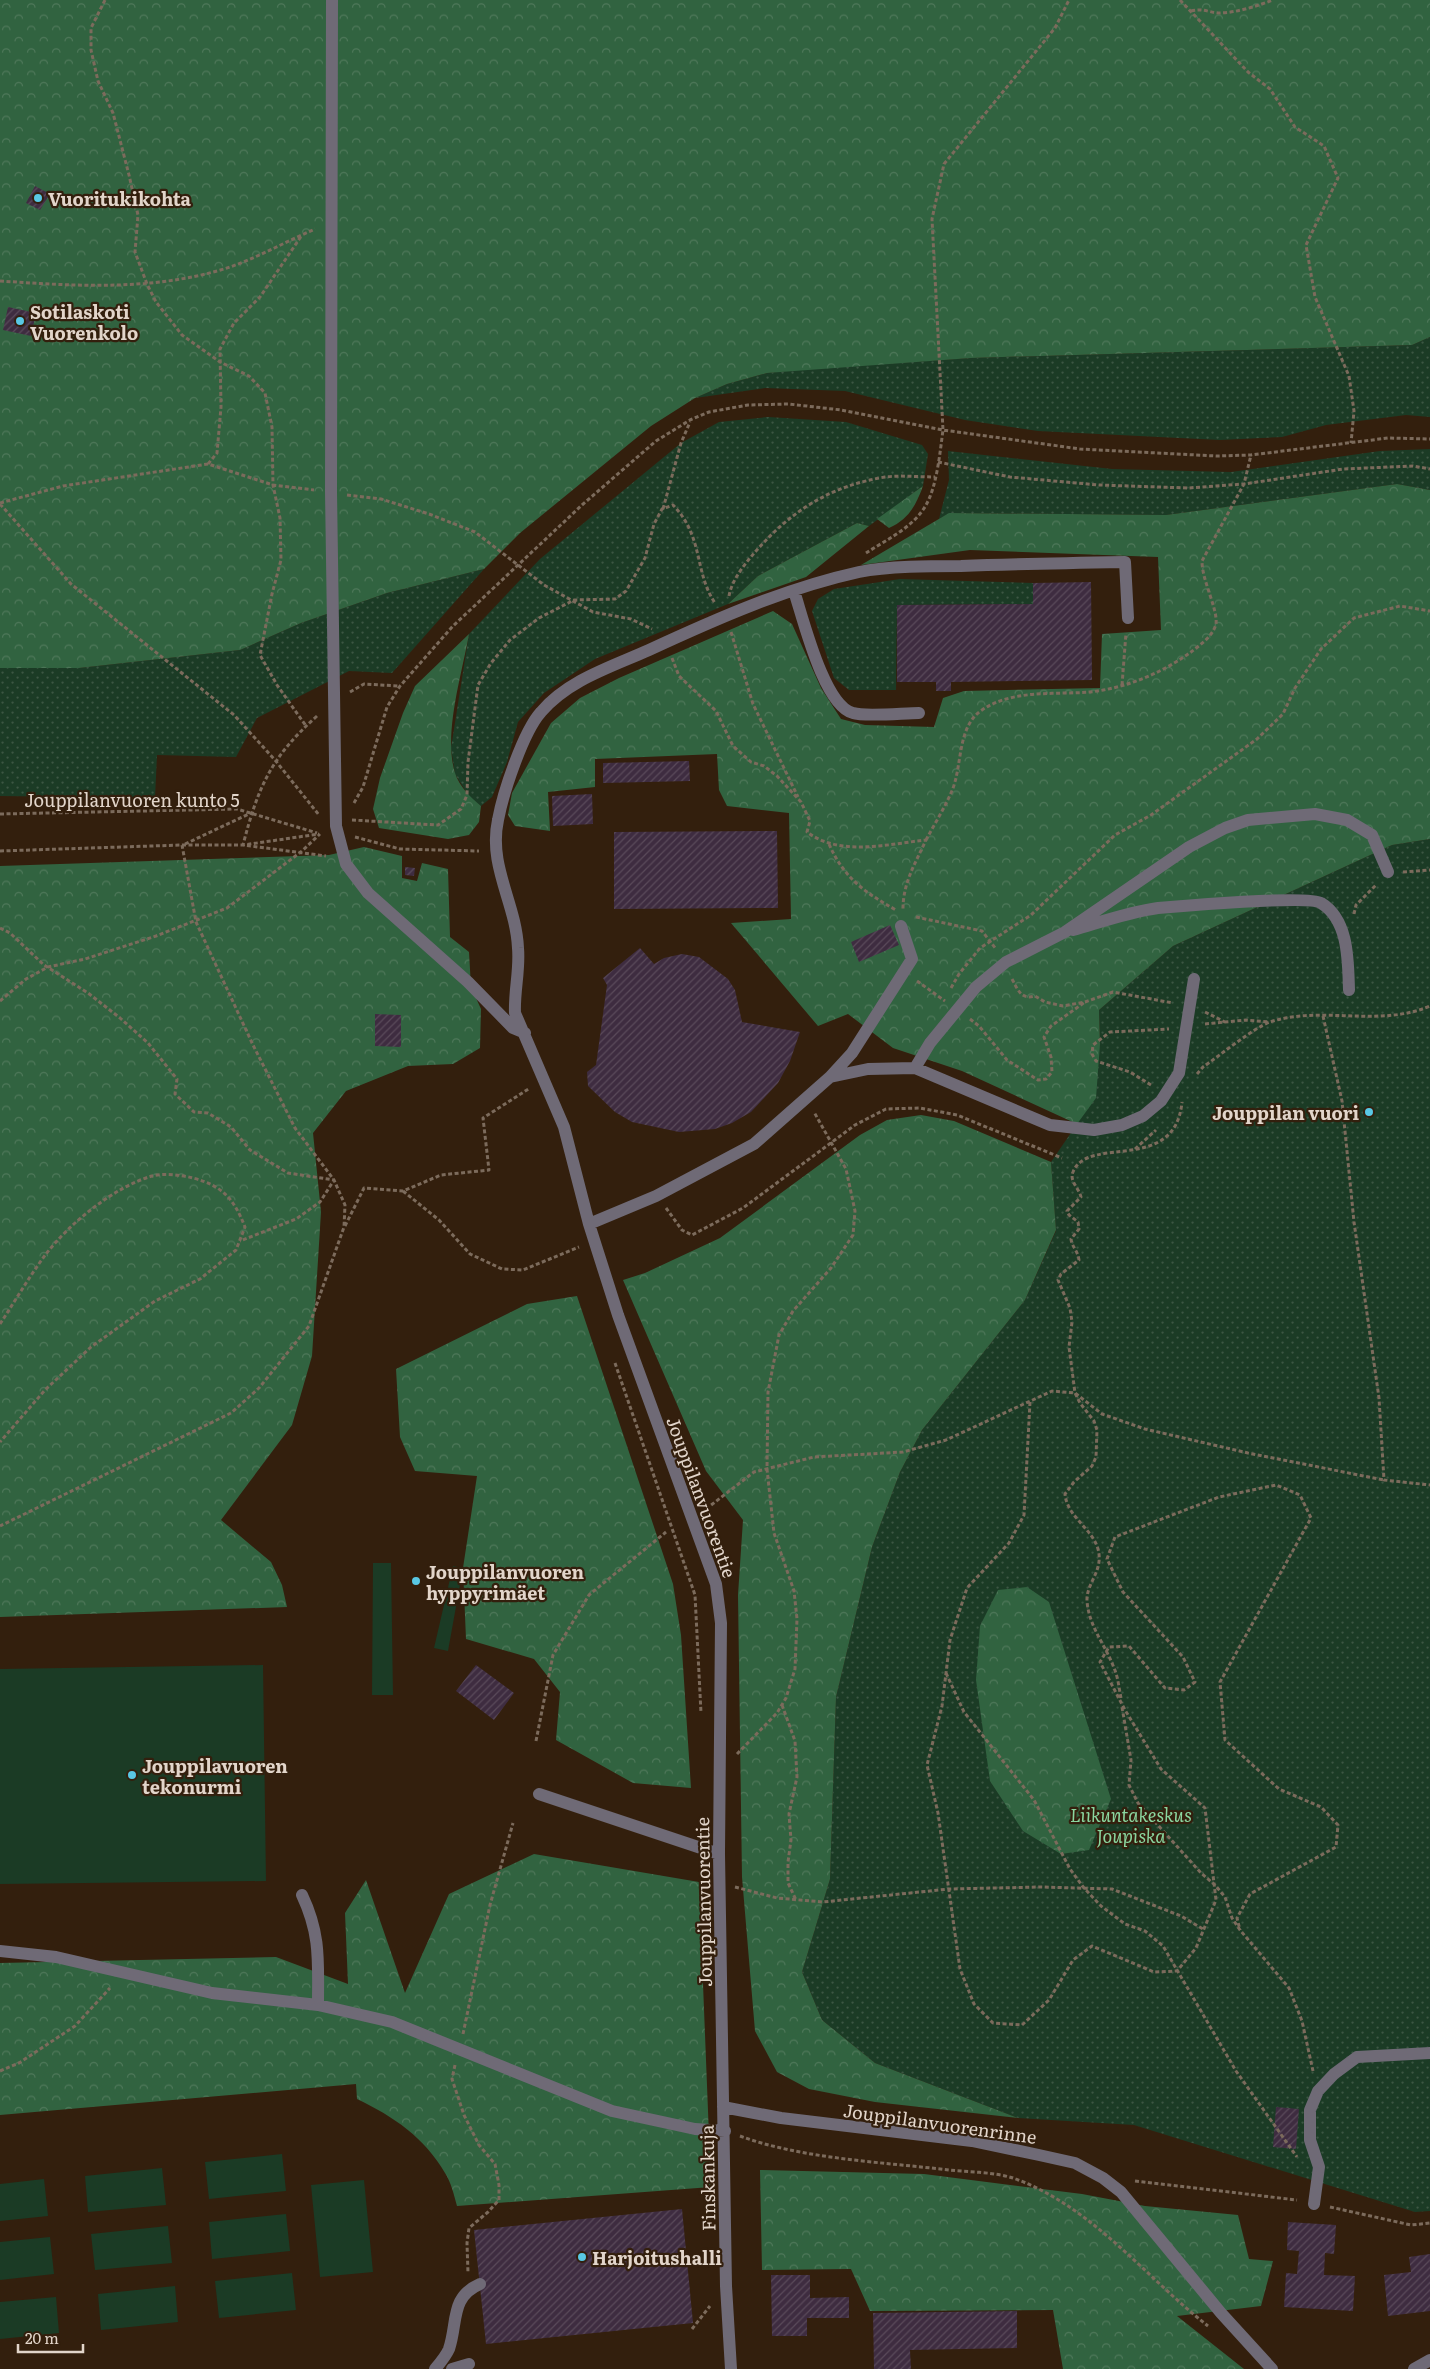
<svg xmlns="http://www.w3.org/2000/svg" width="1430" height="2369" viewBox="0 0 1430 2369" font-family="Literata,serif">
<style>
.green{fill:url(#green-dots)}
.forest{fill:url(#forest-crowns)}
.pitch{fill:#1b3b25}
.building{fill:url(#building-hatch)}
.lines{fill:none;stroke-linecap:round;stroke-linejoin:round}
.path{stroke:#7c6b5c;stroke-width:3;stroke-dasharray:4 2.5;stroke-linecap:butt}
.minor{stroke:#6f6a76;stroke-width:12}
.poi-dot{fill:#59c8e4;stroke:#331f0d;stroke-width:2}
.labels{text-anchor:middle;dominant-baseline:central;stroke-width:4.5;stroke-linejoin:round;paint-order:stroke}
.poi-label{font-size:18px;font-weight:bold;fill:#e2d5ca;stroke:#331f0d;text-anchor:start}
.street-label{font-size:18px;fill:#e2d5ca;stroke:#331f0d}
.park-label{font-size:18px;font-style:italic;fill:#8ad69f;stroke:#331f0d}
</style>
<defs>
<pattern id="green-dots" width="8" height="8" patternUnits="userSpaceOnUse" patternTransform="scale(1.25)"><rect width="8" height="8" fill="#1b3b25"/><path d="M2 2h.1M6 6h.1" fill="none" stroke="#3c5643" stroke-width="1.8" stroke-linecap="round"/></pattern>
<pattern id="forest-crowns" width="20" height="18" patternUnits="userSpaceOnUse" patternTransform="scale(1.25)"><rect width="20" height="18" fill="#316340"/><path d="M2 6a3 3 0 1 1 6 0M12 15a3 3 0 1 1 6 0" fill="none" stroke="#4f785a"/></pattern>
<pattern id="building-hatch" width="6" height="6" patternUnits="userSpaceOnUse" patternTransform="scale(1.25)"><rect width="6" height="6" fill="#3e2c40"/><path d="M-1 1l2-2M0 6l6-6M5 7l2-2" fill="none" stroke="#5a4a5a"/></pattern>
</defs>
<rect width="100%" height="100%" fill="#331f0d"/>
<path class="green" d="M1430,337V417L1406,415L1326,425L1282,437L1220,440L1038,431L965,420L845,391L765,388L695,398L727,384L767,373L806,369L971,358L1412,345Z
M768,417L846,422L922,445L928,454L923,486L869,526L857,523L758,576L728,604L595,659L544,693L518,722L507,762L492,797L481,806L470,798L455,774L451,748L469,634L540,559L681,443L719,422Z
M1430,449V490L1397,484L1166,515L950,513L939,519L949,480L948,451L1112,469L1231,472L1380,451Z
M484,569L392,673L349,671L257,718L236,757L157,755L155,798L0,796V668H79L240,650L301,623L387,593Z
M900,579L1033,583V604L897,605L896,690H849L834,678L812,611L818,599L834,589Z
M1430,839V2211L1415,2212L1134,2125L1018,2118L875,2063L822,2020L802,1972L830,1879L836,1697L872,1547L900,1472L922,1430L1025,1300L1056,1231L1051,1162L1077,1124L1100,1044L1099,1010L1173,946L1392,845Z"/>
<path class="forest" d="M0,0H1430V337L1412,345L971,358L767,373L727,384L695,398L651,426L520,533L484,569L387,593L301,623L240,650L79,668H0Z
M1397,484L1430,490V839L1392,845L1173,946L1099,1010L1100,1044L1096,1098L1077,1124L962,1071L893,1048L848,1014L818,1026L731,923L791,919L789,813L727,806L719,790L717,754L595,759V787L548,792L550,831L515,826L508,815L512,793L551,723L580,698L619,678L773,611L792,624L821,688L841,719L865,725L934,727L943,698L964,691L1100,688L1102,634L1161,630L1158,557L970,550L861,565L949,513L1166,515Z
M923,486C916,505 909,519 889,528L877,519Z
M857,523L869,526L806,577L728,604L758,576Z
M469,634C462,674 443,734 455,773C459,786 471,798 481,806L479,822L469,835L448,839L379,828L373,809L380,778L403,713L415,686Z
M364,847L402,856V878L417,881L422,863L448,869L450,937L469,952L471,987L481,1009L480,1048L453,1064L408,1066L346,1091L313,1133L321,1212L312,1356L292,1425L221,1520L271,1562L282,1585L287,1607L0,1617V866L329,855Z
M921,1115L954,1121L1051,1162L1056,1230L1025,1300L922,1430L900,1472L872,1547L836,1697L830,1879L802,1972L822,2020L875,2063L1018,2118L875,2102L809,2089L777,2072L755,2031L742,1877L738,1595L743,1520L706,1471L623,1280L645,1273L720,1238L860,1135L887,1120Z
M577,1296L673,1584L681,1635L691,1788L633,1783L556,1740L560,1692L534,1659L466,1639L463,1568L477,1476L415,1471L400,1437L396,1369L527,1304Z
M1027,1587L1049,1602L1111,1799L1089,1850L1061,1854L1023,1831L990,1781L976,1680L980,1626L998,1590Z
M534,1854L699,1882L711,2187L457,2206C454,2195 451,2182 445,2173C425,2138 393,2116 357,2099L356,2084L0,2115V1963L276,1957L348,1984L345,1913L366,1880L405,1993L449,1894Z
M760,2170L924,2174L1082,2194L1145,2206L1238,2215L1249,2259L1273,2261L1261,2306L1177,2316L1244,2369H1063L1053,2310L870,2311L851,2269L762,2270Z"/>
<path class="pitch" d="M373,1563H391L393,1695H372Z
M453,1566L463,1568L448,1651L434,1648Z
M263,1665L266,1881L0,1884V1669Z
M282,2154L286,2191L209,2199L205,2162Z
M162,2168L166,2205L88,2212L85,2176Z
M44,2179L48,2216L0,2221V2184Z
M364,2180L373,2272L320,2277L311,2185Z
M286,2214L290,2251L212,2259L209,2222Z
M168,2226L172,2263L95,2270L91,2234Z
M50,2237L54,2274L0,2280V2242Z
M292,2273L296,2310L219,2318L215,2281Z
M175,2286L178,2322L101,2330L98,2294Z
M56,2297L59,2333L0,2339V2302Z"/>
<path class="building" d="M35,186L50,194L40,210L26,203Z
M8,307L36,313L31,336L3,330Z
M1091,582L1092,680L951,682V691H936V682H897V605L1033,604V583Z
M689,761L690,781L603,783V763Z
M592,794L593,824L553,826L552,796Z
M777,831L778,908L614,909V832Z
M405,867L415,868L414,876L405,875Z
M890,925L899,945L859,962L851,942Z
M640,948L654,964L664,958L682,954L699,957L728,979L735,990L742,1022L800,1032L790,1061L778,1083L751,1112L732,1123L715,1129L679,1132L632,1122L615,1112L588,1086L587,1072L596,1065L607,985L603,978Z
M375,1014L401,1015V1047L375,1046Z
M476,1665L514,1693L494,1720L456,1691Z
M1276,2107L1299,2109L1296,2149L1273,2147Z
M682,2209L693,2323L486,2344L474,2230Z
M1288,2222L1336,2225L1334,2254L1325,2253L1324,2275L1355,2276L1353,2311L1284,2307L1286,2273L1297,2274L1299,2251L1287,2250Z
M1430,2254V2311L1388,2316L1384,2275L1411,2272L1409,2257Z
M771,2275H810V2298L849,2297V2318H807V2336H772Z
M1017,2311V2348L910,2350L911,2369H874L873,2313Z"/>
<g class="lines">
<path class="path" d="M105,0L91,28V50L98,81L113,113L129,175L138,215L135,252L147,284L156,302L182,335L220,362L249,376L265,393L272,427L273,485L280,518L281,560L272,594L260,655L277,685L306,726
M1180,0L1248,72L1270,89L1295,127L1324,146L1338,178L1306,245L1315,297L1349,376L1354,411L1351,443
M1191,11C1202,8 1208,12 1218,13C1236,13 1257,6 1273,0
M0,281C75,286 151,291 224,269C255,259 285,242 315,229
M938,462L1010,477L1099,485L1188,488L1244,484L1343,469L1413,466L1430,469
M208,464L217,453L221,407L220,349L234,323L260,297L302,235
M347,495L381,499L429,514L475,532L544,585L593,612L631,619L652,629
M0,503L63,486L208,464L273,485L314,490
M0,504L71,584L234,715L275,760L319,815
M663,509L681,443L690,422
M866,553C886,540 914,527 926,505C937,486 940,452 943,430L932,219L944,164L1055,28L1069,0
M729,596C732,579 745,564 756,551C792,510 831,486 885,477C901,475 919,477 935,477
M731,632L753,704L798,797
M672,658L679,676L716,711L733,746L751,762L764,766L777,776L801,802L810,821L807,832C840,857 888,844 926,840C915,864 903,883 903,909
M1122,685L1126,633
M350,692L364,684L399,686
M317,716C271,757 258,787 243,845L319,834
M354,803L363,787L387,707L400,686L453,626L582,505L656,441L690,420L709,412L748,405L789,404L841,410L943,430L1080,449L1216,456L1251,455L1388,438L1430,439
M0,814L237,809L317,833
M352,820L438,825L461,809L467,795L468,762L478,685L491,663L510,640L539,618L574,600L615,599L626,591L645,558L654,524L662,509L673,505C704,537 694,572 715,603
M355,837L400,849L479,851
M926,840C934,825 944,809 951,793C963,768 956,727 982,710C1013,689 1054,695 1090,692C1126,688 1162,673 1191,652C1200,645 1213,636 1216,624C1218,609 1202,581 1202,561L1244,484L1251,455
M185,844L251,813
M829,844C844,878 864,892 896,910
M182,845H243L326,856
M0,851L182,845L196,922L253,1045L295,1128L334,1180L345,1205L344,1227L309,1326L259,1388L231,1413L0,1526
M1403,872L1430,870
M1354,914L1356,905L1377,884
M916,917L982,931L996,949
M0,928L10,933L44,965L88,993L120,1018L148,1043L177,1079L175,1094L194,1112L208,1113L231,1127L250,1150L288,1173L334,1180L320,1202L296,1219L240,1241
M1012,979C1018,990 1021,1000 1035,996L1045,1002L1063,1006L1085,1002L1113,992L1173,1003
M917,981L945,1001
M951,988L959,974L980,948L1031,915L1115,835L1151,815L1257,739L1283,714L1295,688L1321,649L1354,618L1400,606L1430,611
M0,1001L26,979L48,967L85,959L156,936L227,908L302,851L320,834
M1205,1012L1225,1022
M1323,1016L1342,1101L1354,1222L1379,1398L1384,1480L1430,1485
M970,1019L979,1026L1007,1060L1038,1080L1046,1079L1052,1072L1051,1057L1044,1037L1051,1026L1085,1002
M1205,1024L1246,1020L1269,1022
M1197,1074L1203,1067C1219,1056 1255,1027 1270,1022C1322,1005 1379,1028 1430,1006
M1151,1085L1130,1072L1096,1061L1092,1054L1093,1045L1110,1032L1169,1029
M1135,1149L1156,1130
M403,1191L439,1220L470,1254L502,1269L523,1270L579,1247
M666,1208L682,1230L692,1235L743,1208L855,1125L886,1109L920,1108L957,1115L1062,1158
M345,1226L364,1188L403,1191L441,1175L489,1170L483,1118L530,1088
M0,1324C15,1301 29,1277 46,1254C70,1223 114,1187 152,1176C164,1173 182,1175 193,1178C223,1186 234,1199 245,1227L236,1250L200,1279L155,1301L91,1347L45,1390L0,1442
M615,1363L695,1595L701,1713
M1030,1402L1024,1515L1009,1543L967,1588L950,1640L942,1706L927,1765L938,1813L960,1969L974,2004L993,2023L1022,2025L1049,2000L1073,1960L1092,1946L1154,1972L1177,1971L1196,1948L1216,1900L1205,1808L1161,1769L1125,1710L1100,1662L1109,1647L1129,1646L1165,1688L1184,1690L1195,1682L1183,1657L1123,1592L1107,1559L1115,1537L1219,1497L1276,1485L1300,1495L1311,1518L1220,1682L1225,1740L1279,1789L1321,1807L1338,1825L1336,1847L1250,1894L1237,1918L1240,1930
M706,1509L754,1472L814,1457L903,1452L946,1440L1052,1391L1075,1393L1102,1414L1145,1429L1248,1453L1384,1480
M946,1673L964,1712L1034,1800L1070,1869L1084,1888L1101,1906L1125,1924L1145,1931L1163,1946L1236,2071L1297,2157
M1121,1698C1119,1688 1118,1677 1114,1668C1105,1644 1089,1627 1087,1601C1086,1583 1104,1571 1098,1549C1092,1528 1067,1517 1065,1494L1074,1482L1092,1466L1096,1457L1097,1430L1094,1421L1080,1403L1075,1393L1069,1347L1072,1322L1070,1308L1058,1280L1061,1274L1079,1260C1078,1251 1072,1247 1071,1239L1079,1229L1078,1222L1069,1215L1067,1211L1081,1197C1079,1188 1069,1181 1073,1172C1088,1134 1175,1175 1182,1102
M782,1705L795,1741L797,1777L789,1814L791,1840L788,1862V1883L796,1900
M1122,1707L1131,1760L1129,1785L1138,1803L1201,1873L1215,1885L1225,1897L1232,1918L1240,1930L1289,1988L1302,2021L1313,2071
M536,1741L553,1655L589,1595L666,1532
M737,1754L777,1713L786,1698L795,1669L797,1619L794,1591L774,1533L767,1469L768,1392L779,1335L793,1311L831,1268L853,1235L855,1211L846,1169L814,1112
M735,1887L777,1898L823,1902L949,1889L1041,1887L1112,1889L1181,1916L1203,1929
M463,2034L490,1905L513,1823
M455,2065L452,2079L464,2115L479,2145L495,2164L499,2185V2200L488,2212L469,2228L467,2243L468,2273
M0,2071L19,2063L75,2026L110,1988
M740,2136C802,2159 882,2162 949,2170C969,2172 994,2172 1013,2178C1092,2206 1144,2276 1208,2326
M1135,2181L1297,2200
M1330,2207L1411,2225L1430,2223
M692,2329L710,2306"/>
<path class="minor" d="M332,0L331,492L336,826L346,864L368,893L468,982L513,1028L525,1033
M794,591C803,618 824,706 853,713C865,717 904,713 919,713
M1073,930C1101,922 1129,912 1158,908C1180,906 1309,895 1321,903C1349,920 1348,961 1349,990
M915,1068L930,1043L976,987L1006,962L1065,932L1189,847L1225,828L1248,820L1315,814L1347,820L1372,835L1388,872
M830,1077L852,1053L912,959L901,926
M589,1224L656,1196L754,1144L830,1077L868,1069L915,1068L1050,1125L1094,1130L1122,1125L1143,1116L1161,1101L1179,1073L1194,979
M539,1794L719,1854
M302,1895C321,1935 318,1962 318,2005
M0,1951L56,1957L212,1993L318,2005L392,2022L612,2111L695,2129L725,2131
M723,2107L781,2118L972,2141L1039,2155L1075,2163L1103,2178L1121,2192L1221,2313L1272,2369
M1314,2204L1319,2167L1310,2140V2110L1318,2091L1334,2074L1357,2057L1430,2053
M435,2369C440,2363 446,2356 449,2349C458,2322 450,2297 480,2284
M452,2369L469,2364
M731,2369L726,2286L719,1854L721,1623L716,1584L618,1315L589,1224L564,1127L515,1013C514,991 520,970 518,948C516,903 488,866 498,820C503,793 523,732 541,712C568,680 611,667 649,650C716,619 786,588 859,572C888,566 931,566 961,566C1016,564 1070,563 1125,562L1128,618
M1414,2369L1430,2360"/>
</g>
<g class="poi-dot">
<circle cx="38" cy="198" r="5"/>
<circle cx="20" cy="321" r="5"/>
<circle cx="1369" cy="1112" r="5"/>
<circle cx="416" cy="1581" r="5"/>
<circle cx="132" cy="1775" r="5"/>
<circle cx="582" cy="2257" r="5"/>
</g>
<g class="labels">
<g class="poi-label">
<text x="48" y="198">Vuoritukikohta</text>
<text x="30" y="311">Sotilaskoti<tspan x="30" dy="21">Vuorenkolo</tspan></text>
<text x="1359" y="1112" text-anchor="end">Jouppilan vuori</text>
<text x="426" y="1571">Jouppilanvuoren<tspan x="426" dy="21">hyppyrimäet</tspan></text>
<text x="142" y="1765">Jouppilavuoren<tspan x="142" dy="21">tekonurmi</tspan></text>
<text x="592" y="2257">Harjoitushalli</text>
</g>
<g class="street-label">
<text x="132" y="799">Jouppilanvuoren kunto 5</text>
<text transform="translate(702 1497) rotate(70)">Jouppilanvuorentie</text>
<text transform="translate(703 1902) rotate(-91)">Jouppilanvuorentie</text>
<text transform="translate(940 2123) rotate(8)">Jouppilanvuorenrinne</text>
<text transform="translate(707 2178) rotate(-91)">Finskankuja</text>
</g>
<g class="park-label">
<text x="1131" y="1814">Liikuntakeskus<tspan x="1131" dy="21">Joupiska</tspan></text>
</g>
</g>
<path d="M18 2344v8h65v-8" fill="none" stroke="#e2d5ca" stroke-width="2.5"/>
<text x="25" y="2344" font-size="15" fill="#e2d5ca" stroke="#331f0d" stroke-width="4" paint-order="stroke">20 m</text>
</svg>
